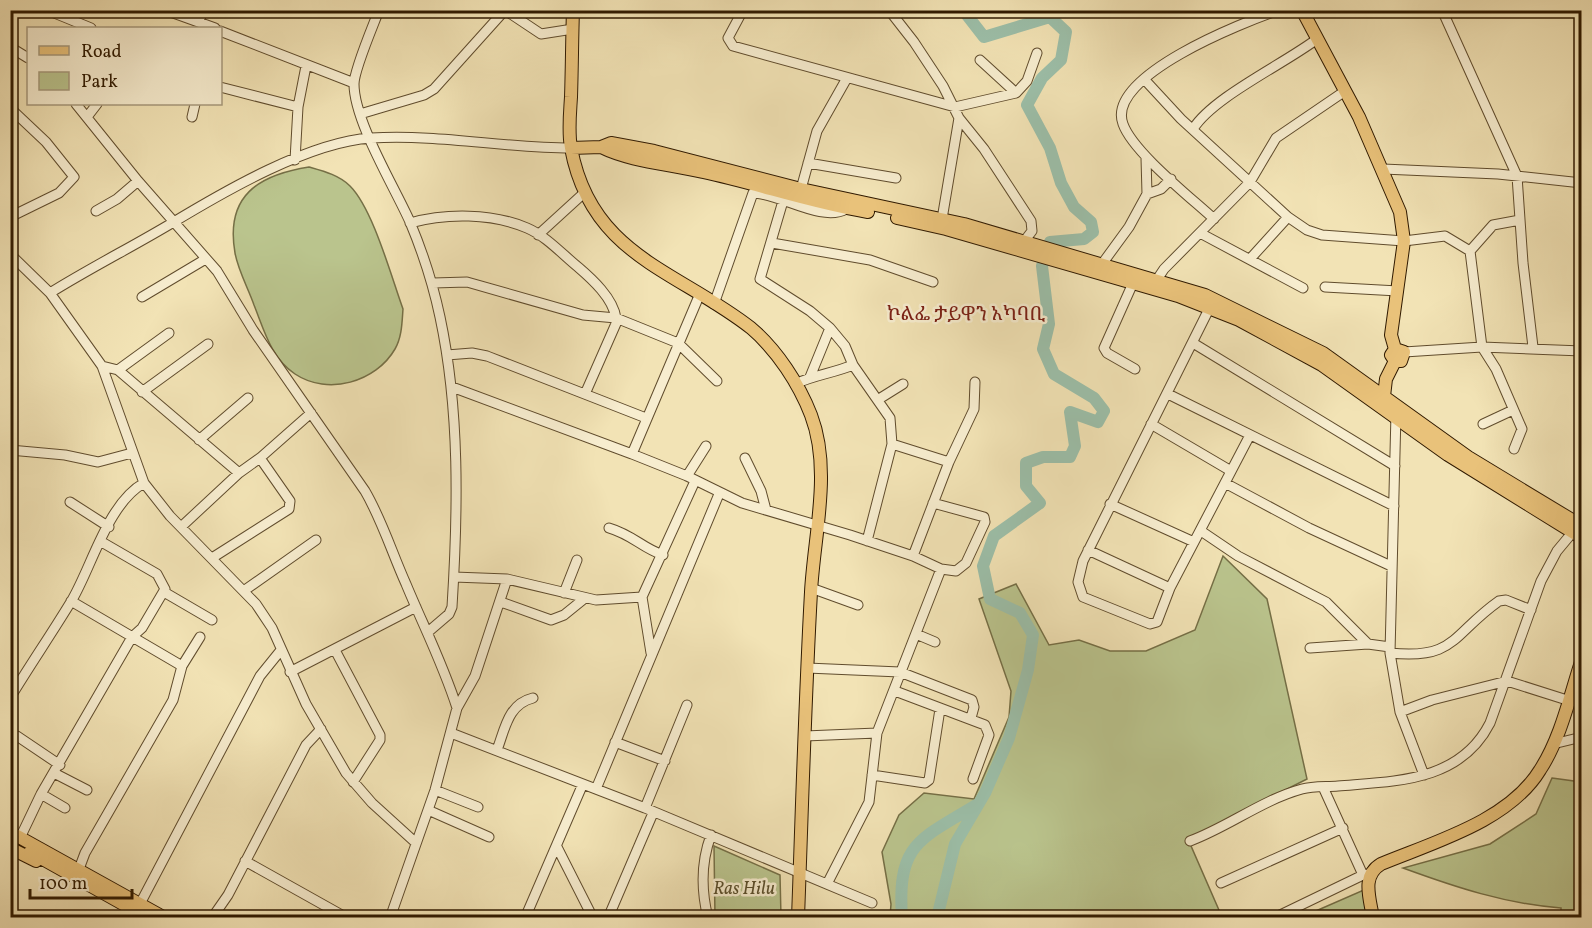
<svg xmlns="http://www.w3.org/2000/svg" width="1592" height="928" viewBox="0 0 1592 928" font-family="Vollkorn,'Noto Serif Ethiopic',serif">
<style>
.green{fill:#bac48d;stroke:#756f46;stroke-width:1.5}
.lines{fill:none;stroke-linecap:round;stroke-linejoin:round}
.river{stroke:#9cbfa9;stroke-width:12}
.minor-casing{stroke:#604c2d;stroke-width:11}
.major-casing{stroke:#301a00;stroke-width:14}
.minor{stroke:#f7edcf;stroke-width:9}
.major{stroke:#e9c27a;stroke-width:12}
.labels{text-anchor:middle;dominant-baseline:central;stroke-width:5;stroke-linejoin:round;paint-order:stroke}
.park-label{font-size:18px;font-style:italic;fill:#594d2a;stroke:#f7edcf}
.neighbourhood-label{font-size:20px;fill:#7a1f14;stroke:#f7edcf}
</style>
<rect width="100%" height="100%" fill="#f2e3b5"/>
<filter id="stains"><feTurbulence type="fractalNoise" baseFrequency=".00333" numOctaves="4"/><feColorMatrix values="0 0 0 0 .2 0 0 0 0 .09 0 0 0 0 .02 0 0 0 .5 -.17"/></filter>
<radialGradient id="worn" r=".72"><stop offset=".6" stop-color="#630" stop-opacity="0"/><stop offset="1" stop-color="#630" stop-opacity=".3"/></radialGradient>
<path class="green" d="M309,167C323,171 339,175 350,186C373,209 391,276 403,309C402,322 402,337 395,349C376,382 328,396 295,374C271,358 264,330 254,305C248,288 238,270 235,253C225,196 258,175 309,167Z
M1223,556L1267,599L1307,779L1188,839L1222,917H890L891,904L882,852L899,815L924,793L974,799L1009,717L1011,691L979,599L1016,584L1049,645L1079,640L1110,651H1146L1195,630Z
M1552,778L1581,782V917H1561V908C1506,904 1455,887 1403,868L1490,844L1536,814Z
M714,846L780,875L781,917H715Z
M1366,889L1371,917H1302Z"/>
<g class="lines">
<path class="river" d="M902,918C897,843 919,840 976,805
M937,918L955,844L985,793L1009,738L1028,670L1033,635L1020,613L990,599L983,566L994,536L1040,503L1026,486V463L1043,457H1070L1075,446L1070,412L1098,422L1104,411L1094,398L1054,374L1043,349L1049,324L1042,266L1050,242L1084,239L1093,232L1091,222L1074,207L1061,183L1050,148L1027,105L1042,78L1061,60L1066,32L1050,17L984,37L963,10"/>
<defs>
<path id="minor" d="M47,10L91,28
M165,10L215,28
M379,10C373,26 354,70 354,84C354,121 394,186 410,222C423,253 433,284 440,317C460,411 458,511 452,607L449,614L428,632
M505,10L541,34L573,29
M743,10L728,38L733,46L955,107L1016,93L1027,81L1037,53
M889,10L914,42L943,86L959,118L984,149L1031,221L1032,231L1022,244
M1442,10L1517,176L1523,263L1533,347
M198,22L204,10
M220,31L354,83
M10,47L28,58
M980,60L1016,93
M1144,79L1181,119L1288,217L1307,230L1322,235L1404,241L1445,236L1470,251
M220,87L298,107
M76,104L138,181L217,271L253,330L365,491C382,520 392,553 406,584C423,625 443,664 457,708
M10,108L46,142L74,177L59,193L10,217
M360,114L424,95L434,89L505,10
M87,117L97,104
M192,117L195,104
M1193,129C1213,97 1284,64 1317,39
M295,160L298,107L306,66
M808,163L896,178
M10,167L11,166
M1383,169L1498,174L1582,183
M801,189L817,131L847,78
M1147,194L1161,189L1171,179
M783,201L760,279L810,311L830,328L845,346L853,365L890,418L892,444L867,541
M96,211L117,199L138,181
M942,219L959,118
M1214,219C1190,197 1133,152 1123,124C1105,76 1244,22 1279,10
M410,223C446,213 492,213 527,228C546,236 562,254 578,267C592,279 613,298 616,318
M1200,233L1303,288
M538,235L584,193
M772,243L870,260L933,282
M10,254L50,293L102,366L144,483L170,516L256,604L272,628L306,704L346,773L372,803L416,843
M1250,259L1288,217
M1102,264L1129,227L1147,194L1146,158
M433,283L467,282L583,315L616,318L678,343L717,381
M1133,283L1104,348L1107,353L1135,369
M1154,284L1164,269L1250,182L1276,138L1345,91
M1325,287L1398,291
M50,293C90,268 132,247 172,223C225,191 309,142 371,138C440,134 503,148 571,148
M142,297L204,260
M714,304L753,193C779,193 822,223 846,209
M1210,307L1083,561L1078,582L1083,597L1150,624L1157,622L1170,588L1250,435
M1193,343L1395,466
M1404,352L1482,347L1582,351
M447,355L472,353L487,356L646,418
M102,366L118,370L239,473
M118,370L169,333
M810,377L830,328
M795,384C814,375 834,373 853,365
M452,387L632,454L687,476L742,503L850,535L913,556L941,569L956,571L966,563L985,522L984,517L933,503
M142,392L208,344
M585,394L618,319
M1168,394L1394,506
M879,399L903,384
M1396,413L1390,653L1400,712L1424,775
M1151,424L1231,471
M1483,424L1513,410
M199,440L248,398
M892,444L949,462
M1514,449L1522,429L1496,369L1482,347L1470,251L1493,225L1520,220
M10,450L65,455L98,462L132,453
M632,454L699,296
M745,458L761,491L766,510
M687,476L706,446
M1225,483L1309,528L1391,566
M70,502L109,527
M1110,504L1194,542
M181,527L239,473L260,458L311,413
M609,528C633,535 642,548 663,555
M1201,531L1238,556L1326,602L1368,644
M1088,550L1170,588
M913,556L949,462L974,409L975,382
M212,558L289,509L290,501L260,458
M454,577L507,579L596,600L642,597
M811,588L858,605
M245,590L316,540
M164,592L212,620
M564,593L577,560
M71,601L182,666
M501,602L551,620L564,615L585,598
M916,634L935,642
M1310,648L1368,644L1390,647
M335,650L380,735V740L353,782
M651,653L642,597L695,481
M1390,653C1456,660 1452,634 1499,601L1506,600L1531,610
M807,668L900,672L972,700L974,707L971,718
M290,672L416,607
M895,691L985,725L989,735L973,779
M10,698C30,665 52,633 72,600C92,566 108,503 144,483
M1400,712L1432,700L1507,681L1567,700
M451,733L645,808L872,903
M17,736L60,765
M805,736L877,733
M615,742L665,761
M1553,744L1582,737
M497,750C505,729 508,704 533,698
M54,773L87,790
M872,775L925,783L929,780L940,709
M1323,787L1363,875
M596,789L719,494
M435,790L478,807
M41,794L65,808
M645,808L687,705
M428,810L489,837
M20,838L41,794L132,637L142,628L165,589L157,574L100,541
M1190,841C1228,827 1262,800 1302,789C1313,786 1326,787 1338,786C1396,781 1460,782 1490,723L1541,581L1557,551L1572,533
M557,847L593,918
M245,861L347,918
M79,869L85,853L173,700L182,666L200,637
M1221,883L1343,828
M827,884L869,802L877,733L941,569
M141,902L260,676L281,650
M212,918L228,895L306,745L321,729
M390,918L435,790L457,708L475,676L507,579
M525,918L582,786
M608,918L653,813
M708,918C701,890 701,862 711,835
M1274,918L1363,875L1369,874"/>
<path id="major" d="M573,10C572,39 572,68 571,97C570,114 568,131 571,148C591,256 677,270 751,328C777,350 799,384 811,415C832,470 814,535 811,592C805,700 802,809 798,918
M1302,10L1359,117L1400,212L1404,241L1391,335L1395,349L1391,355L1395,361H1401L1404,352L1395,349
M601,147C631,162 671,164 703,172C759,184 812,203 868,212
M571,148L601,147L611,143L654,151L801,189L964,224L1205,295L1323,353L1468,457L1582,526
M897,218L946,229L1178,296L1239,320L1322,365L1448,455L1582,538
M1383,405L1386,379L1395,361
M10,832L165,918
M10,848L36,861
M30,852L148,918
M1373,918C1370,898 1361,876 1381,864C1434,842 1509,821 1540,770C1561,738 1570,695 1582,659"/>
</defs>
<use href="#minor" class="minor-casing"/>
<use href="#major" class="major-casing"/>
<use href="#minor" class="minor"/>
<use href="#major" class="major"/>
</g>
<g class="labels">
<g class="park-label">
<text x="744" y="889">Ras Hilu</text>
</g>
<g class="neighbourhood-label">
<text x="966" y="315">ኮልፌ ታይዋን አካባቢ</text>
</g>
</g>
<rect width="1592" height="928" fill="none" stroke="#f2e3b5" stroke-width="36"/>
<rect x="12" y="12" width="1568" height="904" fill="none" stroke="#301a00" stroke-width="3"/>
<rect x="18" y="18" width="1556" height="892" fill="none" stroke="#301a00" stroke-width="1.5"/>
<rect x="27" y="27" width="195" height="78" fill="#f7edcf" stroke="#a7997c" stroke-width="1.5"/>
<rect x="39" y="46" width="30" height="9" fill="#e9c27a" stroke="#a7997c" stroke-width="1.5"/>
<text x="81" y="57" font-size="18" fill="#301a00">Road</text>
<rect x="39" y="72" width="30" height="18" fill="#bac48d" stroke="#a7997c" stroke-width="1.5"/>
<text x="81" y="87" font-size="18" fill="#301a00">Park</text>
<path d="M30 889v9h102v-9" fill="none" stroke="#301a00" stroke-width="3"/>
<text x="39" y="889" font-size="18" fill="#301a00" stroke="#f7edcf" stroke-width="4.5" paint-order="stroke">100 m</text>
<rect width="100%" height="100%" filter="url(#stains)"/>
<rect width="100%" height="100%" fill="url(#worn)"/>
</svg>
